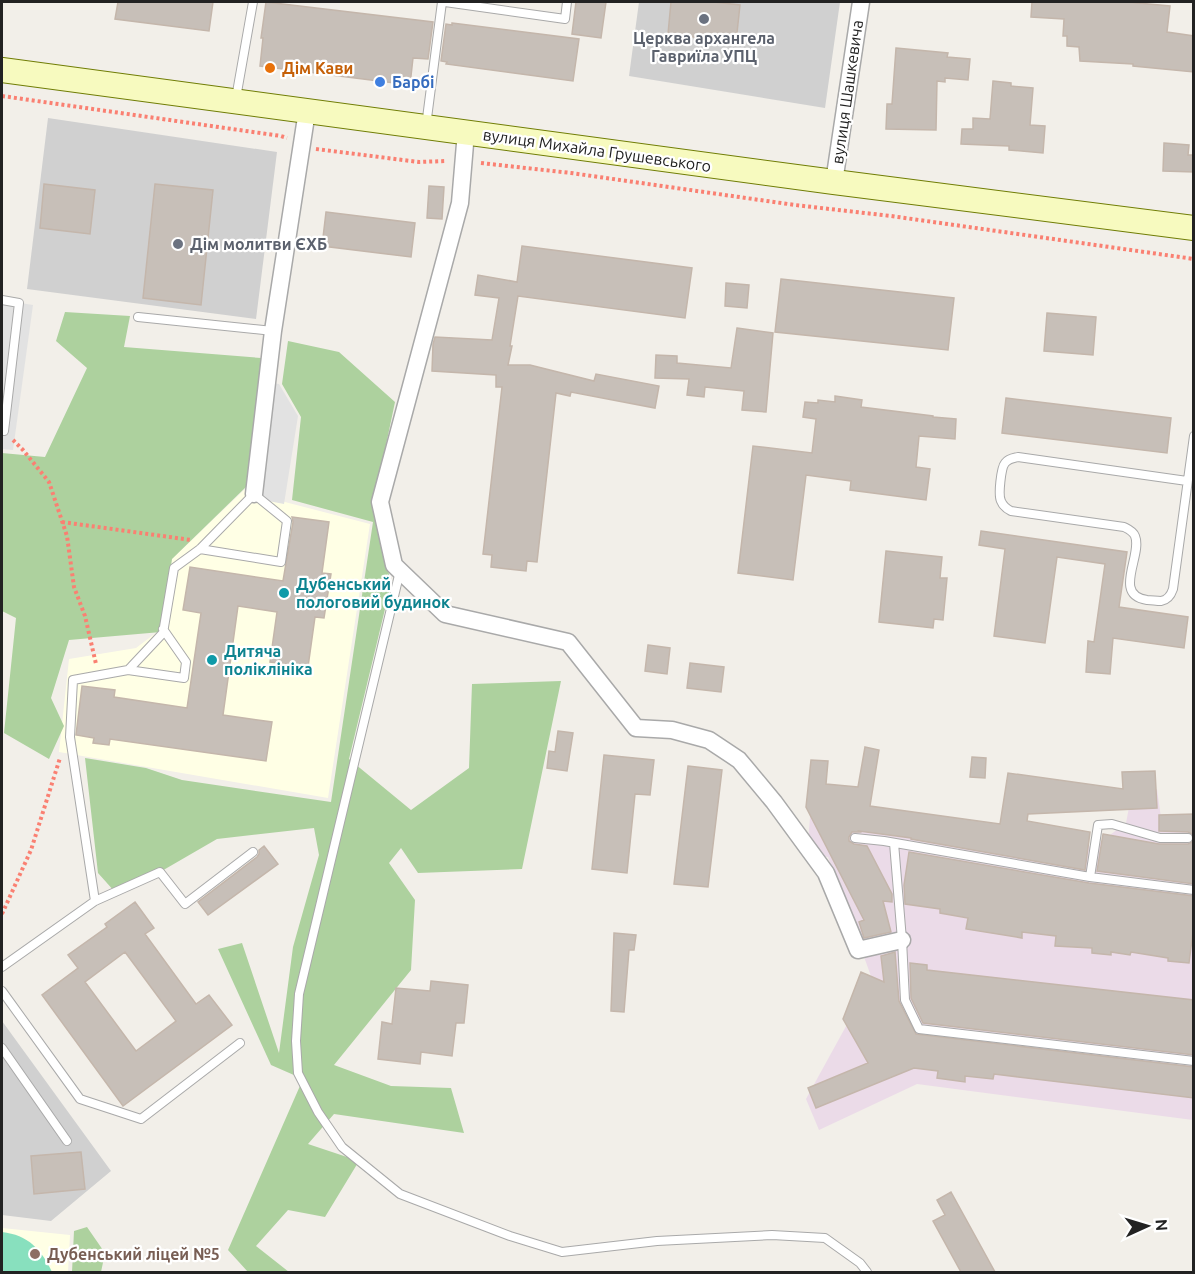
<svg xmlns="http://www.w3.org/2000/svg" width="1195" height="1274" viewBox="0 0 1195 1274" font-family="Ubuntu,sans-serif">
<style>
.industrial{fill:#ebdbe8}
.education{fill:#ffffe5}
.religious{fill:#d0d0d0}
.forest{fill:#add19e}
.pitch{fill:#88e0be}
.parking{fill:#e2e2e2}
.building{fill:#c7bfb8;stroke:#c4b6ab;stroke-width:1.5;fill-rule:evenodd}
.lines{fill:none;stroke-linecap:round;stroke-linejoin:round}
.lane-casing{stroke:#a9a9a9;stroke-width:10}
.street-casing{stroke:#a9a9a9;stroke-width:19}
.secondary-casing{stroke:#707d05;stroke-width:26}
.path{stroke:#fa8072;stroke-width:4;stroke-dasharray:3 3;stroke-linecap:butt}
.lane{stroke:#fff;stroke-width:8}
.street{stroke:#fff;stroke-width:16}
.secondary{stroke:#f7fabf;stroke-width:24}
.worship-dot{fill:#6b7280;stroke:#fff;stroke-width:2}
.food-dot{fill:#e8710a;stroke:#fff;stroke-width:2}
.shop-dot{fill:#3f7fe0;stroke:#fff;stroke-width:2}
.culture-dot{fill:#0f9aa8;stroke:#fff;stroke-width:2}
.education-dot{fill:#8d6e63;stroke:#fff;stroke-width:2}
.labels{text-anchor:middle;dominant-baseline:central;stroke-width:4.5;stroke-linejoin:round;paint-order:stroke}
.worship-label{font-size:16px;font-weight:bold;fill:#5b616d;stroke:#fff}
.food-label{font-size:16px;font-weight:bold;fill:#c56008;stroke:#fff;text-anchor:start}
.shop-label{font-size:16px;font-weight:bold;fill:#366cbe;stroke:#fff;text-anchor:start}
.street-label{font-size:16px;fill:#222;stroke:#fff}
.culture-label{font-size:16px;font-weight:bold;fill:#0d838f;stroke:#fff;text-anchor:start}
.education-label{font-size:16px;font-weight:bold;fill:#785e54;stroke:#fff;text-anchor:start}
</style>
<rect width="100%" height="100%" fill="#f2efe9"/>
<path class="industrial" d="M1157,789L1162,825L1193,826V1120L917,1084L819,1130L806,1099L872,979L828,857L807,854L812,793L843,811L1094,847L1126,823L1132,792Z"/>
<path class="education" d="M244,490L254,494L370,524L328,798L59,752L69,659L136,648L161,629L172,559Z
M2,1228L70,1235L68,1272H2Z"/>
<path class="religious" d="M639,2H840L825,108L629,76Z
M48,118L277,152L256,319L27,289Z
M2,1021L111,1171L51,1221L2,1215Z"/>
<path class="forest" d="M65,312L130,316L124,347L261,358L247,486L172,559L161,632L69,640L51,698L64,726L49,759L4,733L16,618L2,611V453L45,457L87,368L56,341Z
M288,341L339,352L395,402L374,502L391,584L349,759L411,810L469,768L472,684L561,681L522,869L418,873L401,848L389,863L415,900L411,970L334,1065L391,1086L451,1088L464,1133L334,1114L308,1144L359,1161L325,1217L288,1210L256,1246L289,1272H248L228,1250L303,1079L271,1065L218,949L242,943L279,1053L293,947L319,855L314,828L217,839L160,872L115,892L98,873L85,758L146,768L182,780L331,802L373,522L292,500L301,417L282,384Z
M87,1227L105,1253L101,1272H72L74,1231Z"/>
<path class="pitch" d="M2,1232C28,1235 41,1249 52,1272H2Z"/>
<path class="parking" d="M2,300L33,305L13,450L2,449Z
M261,382L279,384L298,416L284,504L248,497Z"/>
<path class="building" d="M118,2H213L209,31L115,19Z
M266,2L433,22L428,59L413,58L410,85L260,66L263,38H261Z
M576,2H606L601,38L572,34Z
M671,2H714L740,5L736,42L668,34Z
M1032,2H1127L1170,6L1167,32L1194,36V72L1133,66V64L1080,61L1079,47L1067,46V36H1063L1064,19L1031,17Z
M452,23L579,39L573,81L446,64L447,62L441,61L446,24L452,25Z
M896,48L948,53L947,57L970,59L968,80L945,78V82L937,81L936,130L886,129L887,104H892Z
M993,81L1011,83V86L1033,88L1030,125L1045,126L1043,153L1009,150V146L961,144L962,129H973V118L990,119Z
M1164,143L1189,145L1188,155H1194V172L1163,171Z
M44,184L95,190L90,234L40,228Z
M155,184L213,190L201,305L143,298Z
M429,186L444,187L442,219L427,218Z
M326,212L415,223L411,257L322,246Z
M522,246L692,268L685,318L518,296L510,346H512L508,365H530L594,381L596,374L659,386L655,408L571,392L570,396L556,393L537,562L527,561L526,571L491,567L492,555L483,554L502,387H496V375L432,371L433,344L435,337L492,340L499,298L475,295L478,275L517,282Z
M781,279L954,298L948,350L775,332Z
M726,283L749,285L747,308L725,306Z
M1047,313L1096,317L1093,355L1044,351Z
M737,328L773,333L766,412L742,410L744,391L705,387L704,397L687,395L689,379L655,378L656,355L677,356V363L731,368Z
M835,396L862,400L861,407L933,416V417L956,419L955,439L919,436L916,467L930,469L926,500L850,490L851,481L806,475L793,580L738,573L753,446L812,453L816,419L803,417L805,402L818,403V400L835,402Z
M1006,398L1171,418L1167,453L1002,433Z
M292,517L329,522L322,573L331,574L324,618L315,617L308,667L270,662L277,612L238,606L223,715L272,722L266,761L110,739L109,745L93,743L94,738L76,735L82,686L115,690L114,697L187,708L201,613L183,610L190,567L283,581L293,522Z
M981,531L1127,552L1119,607L1188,617L1184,648L1113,638L1110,674L1086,672L1088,641L1094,642L1105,564L1057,557L1045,643L994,636L1005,549L979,545Z
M886,551L942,557L940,578H947L943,620L934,619L933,628L879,622Z
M648,645L670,648L667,674L645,671Z
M690,663L724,667L721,692L687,688Z
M558,731L573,733L567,771L547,768L549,751L555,752Z
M865,747L879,750L870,806L1000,824L1008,773L1123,789L1122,772L1155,771L1157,808L1028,814L1027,821L1090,832L1085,870L911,839V838L859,831L860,832H852L849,837V841L854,844L867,846L892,894V902L883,901L891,932L864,938L859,922L864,920L806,807L811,760L828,761L826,784L858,787Z
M604,755L654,760L650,795L635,794L627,873L592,869Z
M972,757L986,758L985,778L970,777Z
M688,766L722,770L708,887L674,884Z
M1194,814V835L1188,832L1159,831V815Z
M1103,834L1159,844H1188L1194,841V884L1097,871Z
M264,846L278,864L208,915L198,902L257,857L259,854V850Z
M909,852L1089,883L1194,896V924L1189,963L1168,961V958L1131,952L1130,955L1111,952V955L1092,953V948L1055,946L1056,936L1022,932V938L966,929L968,918L940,913V909L905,904L904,885Z
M135,902L154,928L145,934L196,1004L209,995L232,1025L123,1106L42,995L78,968L68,955L107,927L105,924ZM125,952L176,1021L136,1051L85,982Z
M614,933L636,935L634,950H629L624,1012L611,1011Z
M895,952L899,1001L916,1034L1194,1067V1098L994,1074L993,1079L965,1076V1082L937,1078L938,1071L914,1068L816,1108L808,1088L868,1063L843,1019L861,972L884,982L881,956Z
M910,963L927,965V970L1194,1000V1055L923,1023L911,998Z
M431,981L468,985L464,1023H456L452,1056L421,1052L420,1064L378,1059L382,1022L392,1024L396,988L430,991Z
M81,1152L85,1189L34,1194L31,1156Z
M951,1192L995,1272H961L933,1221L945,1215L937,1200Z"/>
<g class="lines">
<defs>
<path id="lane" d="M445,2L565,19L567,2
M236,98L253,2
M426,126L442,2
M2,300L19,303L4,431
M138,317L273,331
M1187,481L1018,457C1014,458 1009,458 1005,463C1001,468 998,495 1001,501C1003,506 1007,509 1011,511L1124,527C1128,529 1133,531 1135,536C1143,555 1112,595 1147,600C1152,600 1156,601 1161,601C1168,600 1171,595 1173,589L1194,436
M400,571L299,994L296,1041L298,1073L318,1112L342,1147L400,1194L510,1236L562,1252L657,1241L772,1235L825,1238L860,1263L867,1272
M128,670L184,678L186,662L163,629
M855,838L884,841L1090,877
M1188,838H1160L1112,824L1098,825L1090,877L1194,890
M894,843L902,940L905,1000L919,1029L1194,1061
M95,901L70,737L73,680L128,670L131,667L163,633L174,568L200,549L254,494L287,521L281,562L200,549
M2,967L95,901L160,872L185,904L253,852
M2,991L80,1099L141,1119L240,1043
M2,1048L67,1141"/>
<path id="street" d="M466,132L460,203L380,502L394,565L445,614L568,642L636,728L672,730L709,740L739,760L774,802L826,873L858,950L902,940
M834,182L861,2
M254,494L273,331L307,111"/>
<path id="secondary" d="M2,70L834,182L1194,228"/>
</defs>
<use href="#lane" class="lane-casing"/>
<use href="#street" class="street-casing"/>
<use href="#secondary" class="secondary-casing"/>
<path class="path" d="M2,96L281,136L287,138
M316,149L419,162L446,161
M481,163L571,173L795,205L891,216L1194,259
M13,440L23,450L49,482L67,536L74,587L85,616L96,664
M62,522L191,540
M2,914L31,850L60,758"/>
<use href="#lane" class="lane"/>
<use href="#street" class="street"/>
<use href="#secondary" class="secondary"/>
</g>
<g class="worship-dot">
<circle cx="704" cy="19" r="6"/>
<circle cx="178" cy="244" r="6"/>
</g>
<circle class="food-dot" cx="270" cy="68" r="6"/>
<circle class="shop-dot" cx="380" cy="82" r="6"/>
<g class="culture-dot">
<circle cx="284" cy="593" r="6"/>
<circle cx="212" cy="660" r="6"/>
</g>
<circle class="education-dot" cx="35" cy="1254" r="6"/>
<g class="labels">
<g class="worship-label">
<text x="704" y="38">Церква архангела<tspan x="704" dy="18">Гавриїла УПЦ</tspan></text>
<text x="190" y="244" text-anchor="start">Дім молитви ЄХБ</text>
</g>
<g class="food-label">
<text x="282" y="68">Дім Кави</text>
</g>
<g class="shop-label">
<text x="392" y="82">Барбі</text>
</g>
<g class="street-label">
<text transform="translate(847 92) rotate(-82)">вулиця Шашкевича</text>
<text transform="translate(597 150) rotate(8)">вулиця Михайла Грушевського</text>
</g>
<g class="culture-label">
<text x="296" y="584">Дубенський<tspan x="296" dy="18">пологовий будинок</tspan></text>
<text x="224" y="651">Дитяча<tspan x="224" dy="18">поліклініка</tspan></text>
</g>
<g class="education-label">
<text x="47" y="1254">Дубенський ліцей №5</text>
</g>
</g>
<rect width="1195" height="1274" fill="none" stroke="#222222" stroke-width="6"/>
<g transform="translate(1147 1226) rotate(86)" stroke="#ffffff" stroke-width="4.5" paint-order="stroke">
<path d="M0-4.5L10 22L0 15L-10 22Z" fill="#222222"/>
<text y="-9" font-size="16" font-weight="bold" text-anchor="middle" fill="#222222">N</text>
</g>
</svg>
